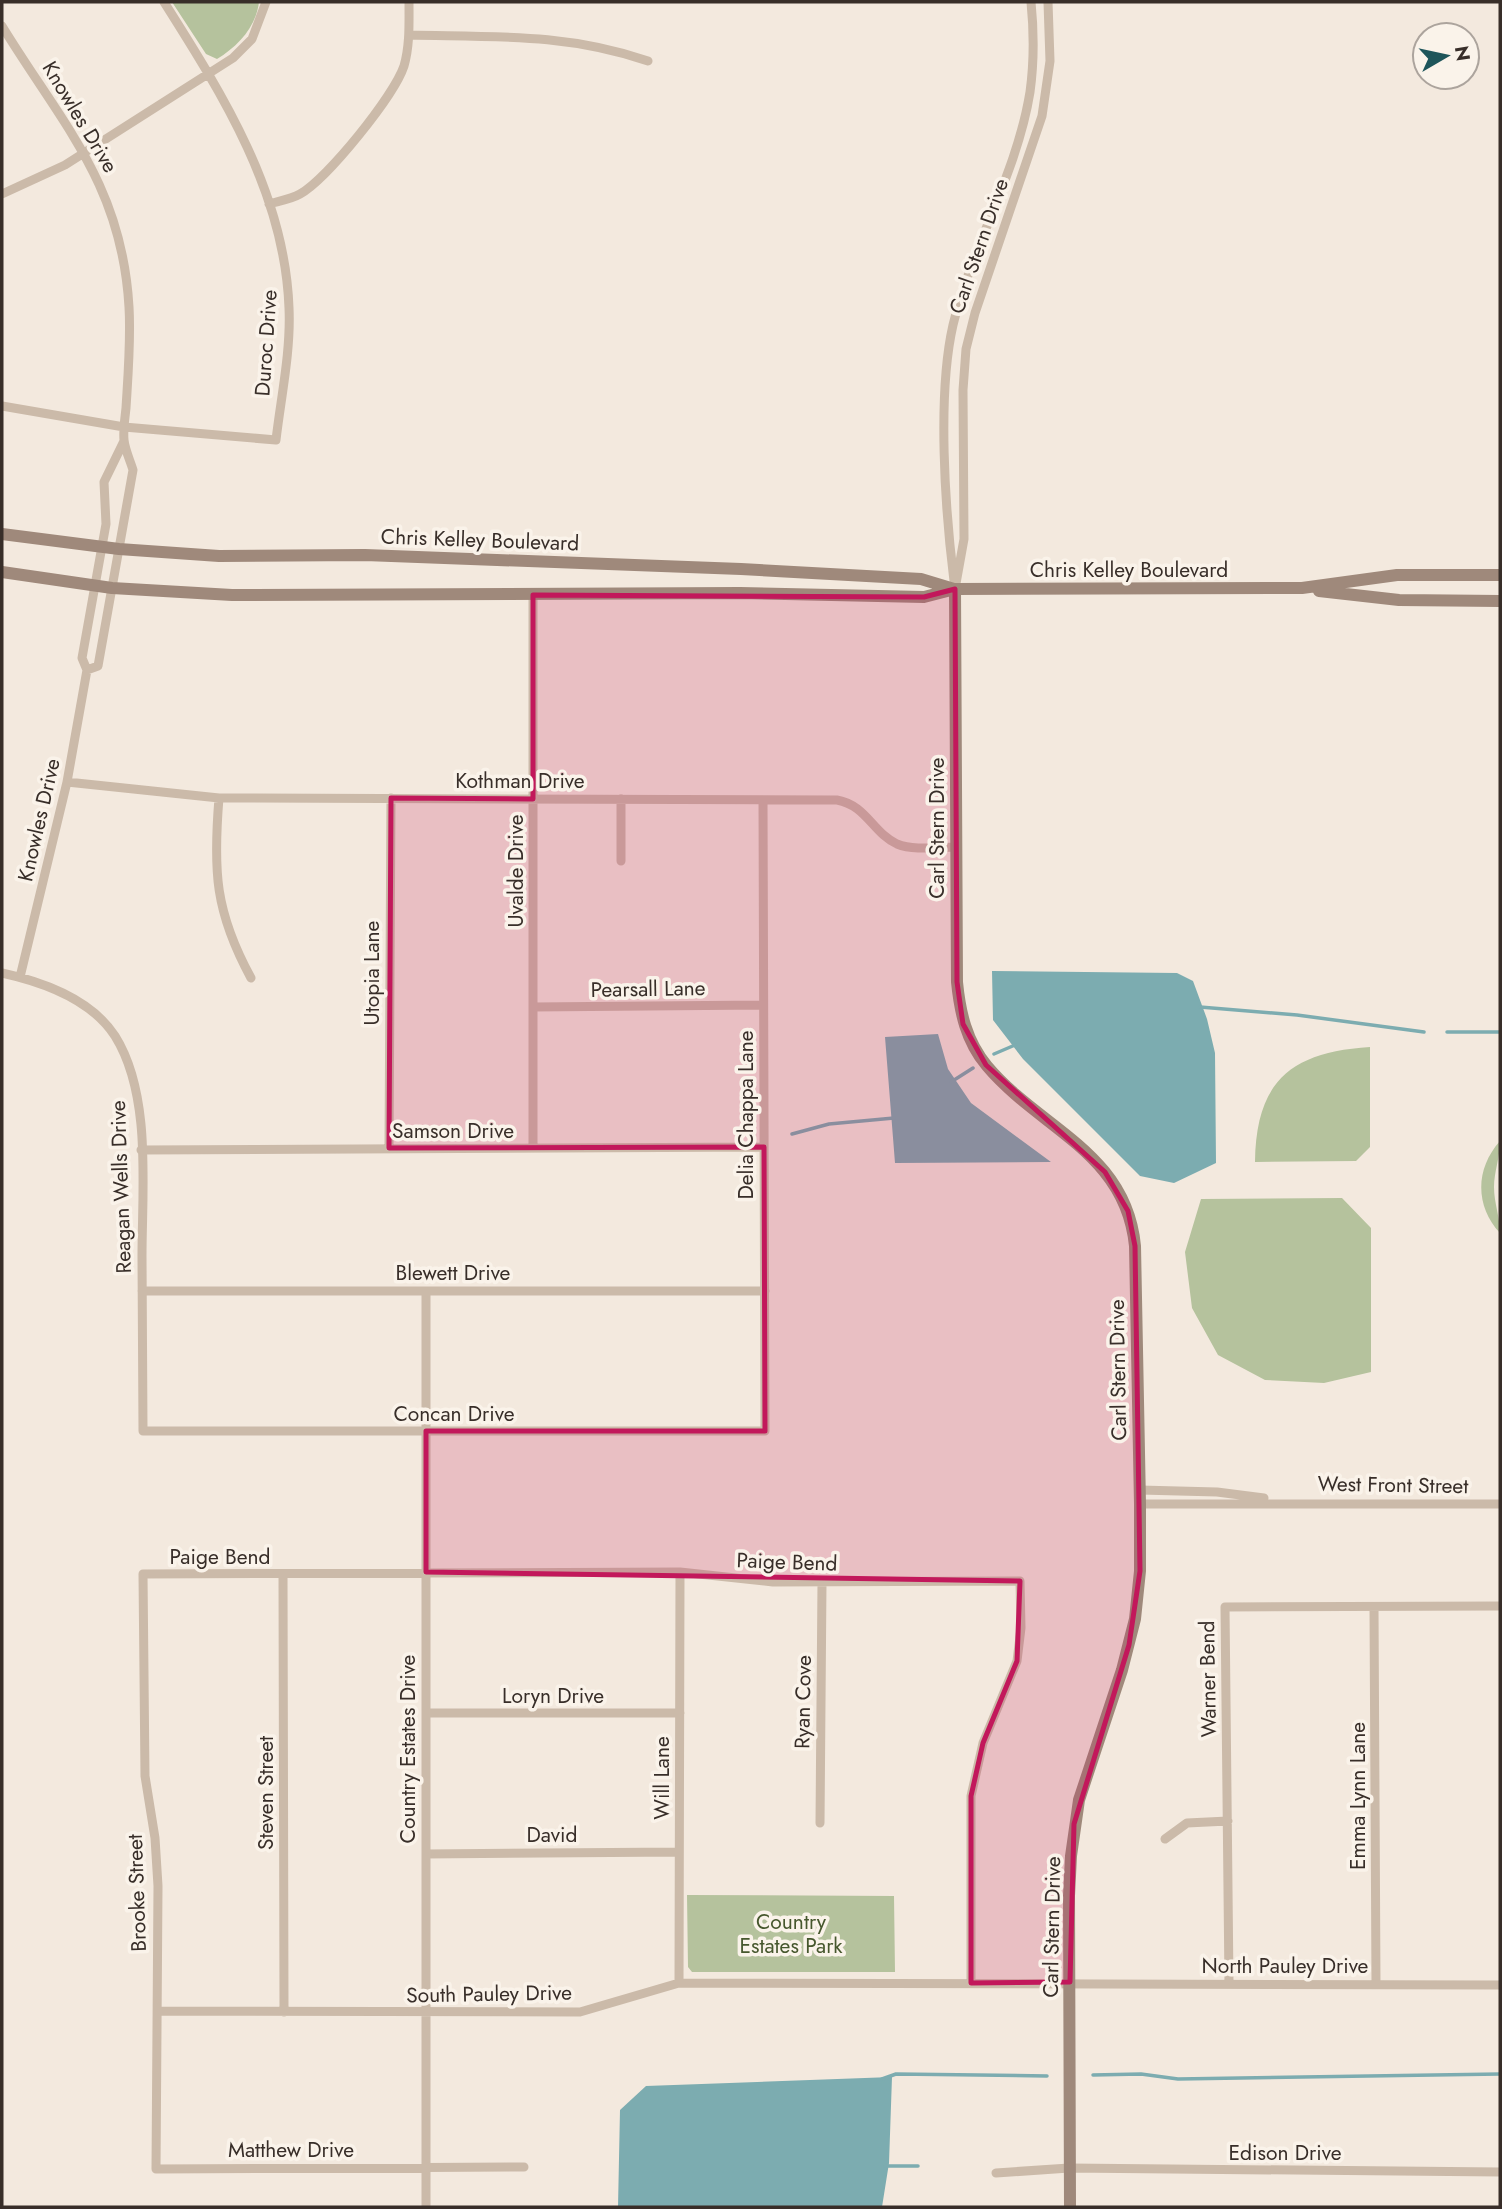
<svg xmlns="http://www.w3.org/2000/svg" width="1502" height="2209" viewBox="0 0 1502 2209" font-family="Jost,sans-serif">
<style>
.green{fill:#b5c29d}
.water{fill:#7cacb0}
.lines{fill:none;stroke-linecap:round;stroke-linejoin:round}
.stream{stroke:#7cacb0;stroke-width:3.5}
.street{stroke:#cbbaa9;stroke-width:9}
.secondary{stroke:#9f897b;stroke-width:12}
.marked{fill:#c2185b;fill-opacity:0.2;stroke:#c2185b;stroke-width:5;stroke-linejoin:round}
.labels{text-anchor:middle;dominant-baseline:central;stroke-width:7;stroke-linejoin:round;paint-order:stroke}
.street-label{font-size:21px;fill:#382e29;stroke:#faf3ea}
.park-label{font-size:21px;fill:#46572d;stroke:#faf3ea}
</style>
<rect width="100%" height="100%" fill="#f3e9de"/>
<path class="green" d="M172,2H259C256,27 238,46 217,59L206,54Z
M1370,1047V1147L1356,1161L1255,1162C1256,1080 1292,1052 1370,1047Z
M1500,1141C1500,1158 1494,1172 1494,1187C1494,1203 1500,1217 1500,1233C1475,1206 1475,1169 1500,1141Z
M1342,1198L1371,1228V1372L1324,1383L1265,1380L1218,1355L1192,1308L1185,1252L1201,1199Z
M687,1895L894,1896L895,1972H692L688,1967Z"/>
<path class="water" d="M992,971L1177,973L1193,981L1207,1019L1215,1053L1216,1163L1174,1183L1140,1176L1023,1059L993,1020Z
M938,1034L948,1069L971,1103L1051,1162L895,1163L885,1037Z
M892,2077L889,2163L882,2207H618L620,2110L646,2086Z"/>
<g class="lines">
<path class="stream" d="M1200,1007L1297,1015L1424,1032
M1447,1032H1500
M994,1054L1015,1045
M951,1082L973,1068
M792,1134L829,1124L894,1118
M1093,2075L1141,2074L1178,2079L1500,2074
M882,2079L896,2074L1047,2076
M885,2166H918"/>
<path class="street" d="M2,26C62,124 122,184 129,307C131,340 128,375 126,408C125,418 123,429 124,440C125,450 130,460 133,470L98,666L87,670
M409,35C494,37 566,33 648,61
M2,194L65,165L233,58L252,39L266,2
M269,204C279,201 291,199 300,194C327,179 394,96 404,66C410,45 409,23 409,2
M2,406L124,427L276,440C281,397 291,351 289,308C285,194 223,95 164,2
M954,581C945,509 937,395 953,325C972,246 1017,173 1030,92C1034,63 1034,32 1031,2
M955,589L964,539L963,390L966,349L975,313L1042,116L1050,61L1048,2
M533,595V1148
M67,782L219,798L837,800C866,805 873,833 897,844C914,851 938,847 957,847
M219,798C213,871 215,912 251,978
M621,861V799
M2,973C43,982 91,999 115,1036C152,1095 142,1189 142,1256C142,1314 143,1373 143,1431H765L763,800
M20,977L67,782L87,670L82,658L106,524L104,482L124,441
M533,1007L763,1005
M389,1148L391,798
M141,1150L764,1147
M142,1291H765
M1140,1490L1217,1492L1264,1498
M1140,1504H1500
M283,1574L284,2012
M1374,1607L1376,1984
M426,1713H680
M820,1823L822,1582
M1165,1839L1187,1823L1228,1821
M426,1854L679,1852
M679,1983L680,1572
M1229,1983L1225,1607L1500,1606
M157,2011L580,2012L679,1983L1500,1985
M524,2167L156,2169L158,1886L155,1838L145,1776L143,1574L680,1572L773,1582L1020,1581L1021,1628L1017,1661L983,1743L971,1796V1983
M996,2173L1069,2168L1500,2172
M426,2207V1291"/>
<path class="secondary" d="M2,534L119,549L219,556L365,555L741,569L921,579L954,589
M2,572L112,588L232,595L740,593L924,597L955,589L1302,588L1397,575H1500
M955,589L957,982C960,1012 966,1041 987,1066C1040,1129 1126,1152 1135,1246L1140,1504V1571L1135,1619L1122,1670L1079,1800L1071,1856L1069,1896L1070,2207
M1319,591L1399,600L1500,601"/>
</g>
<path class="marked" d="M955,589L957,982L963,1024L986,1065L1105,1172L1128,1211L1135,1246L1140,1571L1129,1645L1074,1824L1070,1982L971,1983V1796L983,1743L1017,1661L1020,1581L426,1572V1431H765L764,1147L389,1148L391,798L533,799V595L924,597Z"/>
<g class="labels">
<g class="street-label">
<text transform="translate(80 117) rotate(59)">Knowles Drive</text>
<text transform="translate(979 246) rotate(-71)">Carl Stern Drive</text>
<text transform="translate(266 343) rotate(-86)">Duroc Drive</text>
<text transform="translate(480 540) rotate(2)">Chris Kelley Boulevard</text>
<text x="1129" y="570">Chris Kelley Boulevard</text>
<text x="520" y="781">Kothman Drive</text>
<text transform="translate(39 820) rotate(-77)">Knowles Drive</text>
<text transform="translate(937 828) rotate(-90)">Carl Stern Drive</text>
<text transform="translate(516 871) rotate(-90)">Uvalde Drive</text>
<text transform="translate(372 973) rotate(-90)">Utopia Lane</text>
<text transform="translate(648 989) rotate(-1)">Pearsall Lane</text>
<text transform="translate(746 1115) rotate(-90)">Delia Chappa Lane</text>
<text x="453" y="1131">Samson Drive</text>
<text transform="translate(121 1187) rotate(-92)">Reagan Wells Drive</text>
<text x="453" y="1273">Blewett Drive</text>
<text transform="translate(1118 1370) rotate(-91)">Carl Stern Drive</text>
<text x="454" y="1414">Concan Drive</text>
<text transform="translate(1393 1485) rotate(1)">West Front Street</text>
<text x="220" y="1557">Paige Bend</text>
<text transform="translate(787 1562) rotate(2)">Paige Bend</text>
<text transform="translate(1208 1679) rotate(-91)">Warner Bend</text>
<text x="553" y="1696">Loryn Drive</text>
<text transform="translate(803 1702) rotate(-89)">Ryan Cove</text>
<text transform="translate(408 1749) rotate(-90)">Country Estates Drive</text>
<text transform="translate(662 1778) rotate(-90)">Will Lane</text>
<text transform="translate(266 1793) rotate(-90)">Steven Street</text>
<text transform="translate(1358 1796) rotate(-90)">Emma Lynn Lane</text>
<text x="552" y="1835">David</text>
<text transform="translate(137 1893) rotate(-92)">Brooke Street</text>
<text transform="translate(1052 1927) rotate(-89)">Carl Stern Drive</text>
<text x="1285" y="1966">North Pauley Drive</text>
<text transform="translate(489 1994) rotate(-1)">South Pauley Drive</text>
<text x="291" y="2150">Matthew Drive</text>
<text x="1285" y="2153">Edison Drive</text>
</g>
<g class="park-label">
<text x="791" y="1922">Country<tspan x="791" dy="24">Estates Park</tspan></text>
</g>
</g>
<rect width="1502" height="2209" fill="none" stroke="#382e29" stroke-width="7"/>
<g transform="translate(1446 56) rotate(81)"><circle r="33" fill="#faf3ea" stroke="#aca49d" stroke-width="2"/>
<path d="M0-5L12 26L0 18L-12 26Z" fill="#1e555a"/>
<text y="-10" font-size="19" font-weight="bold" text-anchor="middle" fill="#382e29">N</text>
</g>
</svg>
